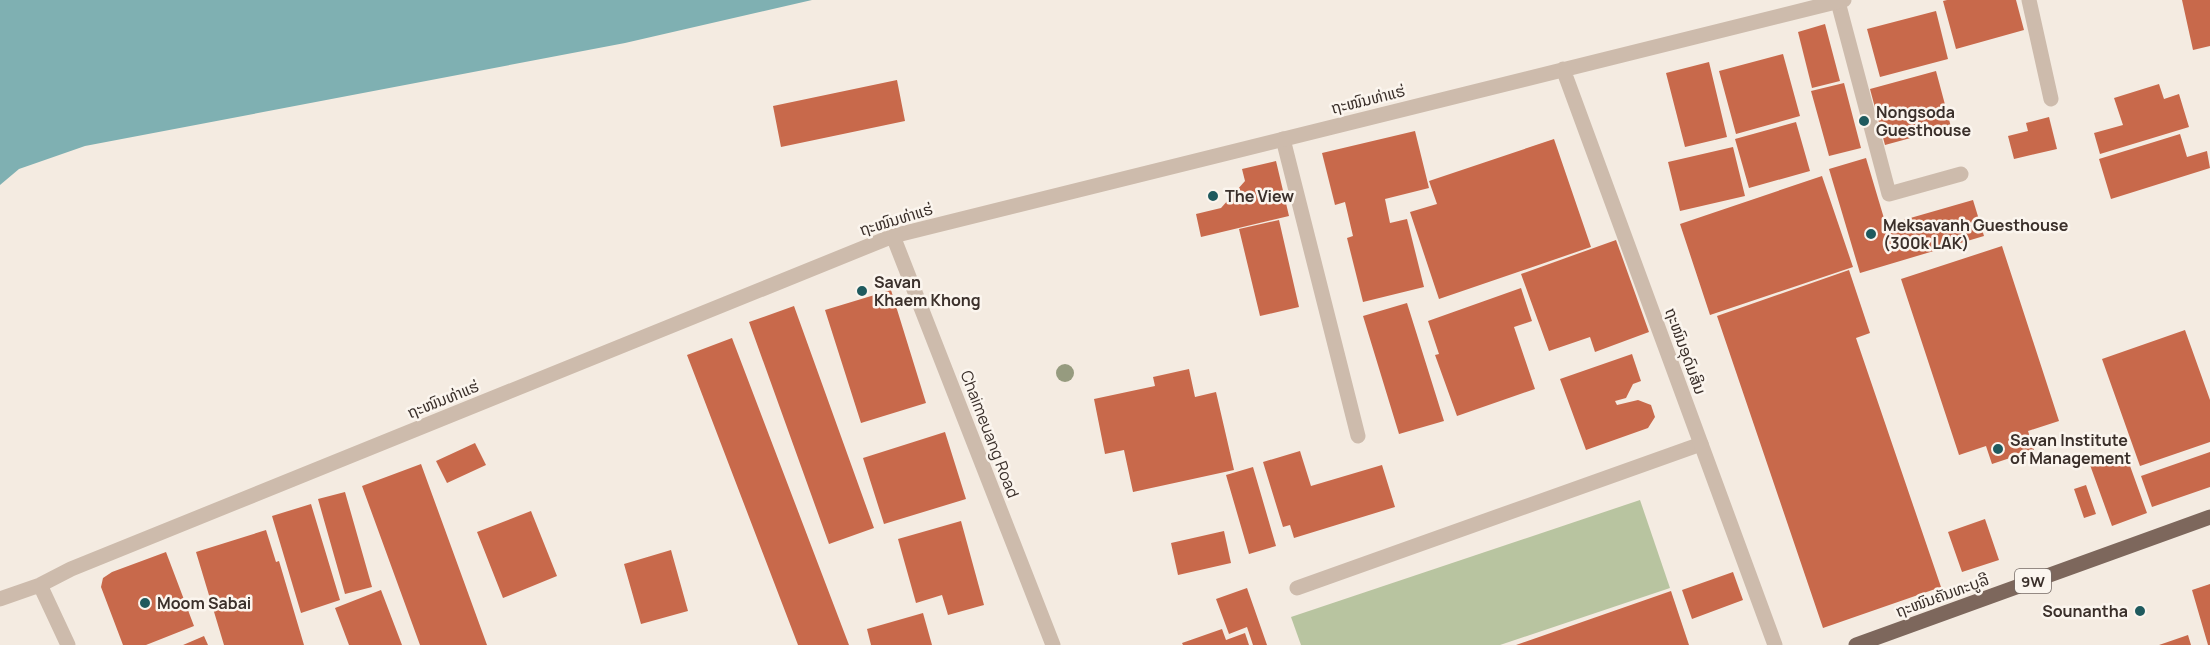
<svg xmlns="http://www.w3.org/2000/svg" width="2210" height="645" viewBox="0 0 2210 645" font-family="Manrope,'Noto Sans Lao',sans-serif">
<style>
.green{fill:#b8c4a0}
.water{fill:#7fb0b2}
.building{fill:#c8694b}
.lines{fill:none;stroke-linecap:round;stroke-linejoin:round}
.service{stroke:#cdbbac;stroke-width:15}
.minor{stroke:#cdbbac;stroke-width:15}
.primary{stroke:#7d675c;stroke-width:15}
.tree{fill:#969b7f}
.poi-dot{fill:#1f5a5e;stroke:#fbf5ee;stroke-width:2}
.labels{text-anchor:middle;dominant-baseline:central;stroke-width:5;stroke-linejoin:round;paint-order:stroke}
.shield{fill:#fbf5ee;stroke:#756b66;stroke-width:1.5}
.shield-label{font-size:15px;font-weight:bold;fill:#3b302b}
.street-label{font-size:16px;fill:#3b302b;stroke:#fbf5ee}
.poi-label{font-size:16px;font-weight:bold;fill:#3b302b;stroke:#fbf5ee;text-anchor:start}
</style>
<rect width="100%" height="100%" fill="#f4ebe1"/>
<path class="green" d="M1640,500L1670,588L1500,645H1301L1291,617Z"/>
<path class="water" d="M0,0H812L625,43L85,146L19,169L0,185Z"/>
<path class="building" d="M1947,0H2016L2024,30L1956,49L1943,1Z
M2182,0H2210V46L2193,50Z
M1936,11L1948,59L1880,77L1867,29Z
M1825,24L1840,81L1812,88L1798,32Z
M1783,54L1800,116L1736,134L1719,71Z
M1709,62L1727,137L1685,147L1666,73Z
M1936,71L1951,127L1885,145L1870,89Z
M897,80L905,121L781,147L773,106Z
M1844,83L1861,148L1829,156L1811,91Z
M2159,84L2164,99L2179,94L2189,127L2100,154L2094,133L2123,125L2114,98Z
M2049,117L2057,149L2014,159L2008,136L2028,131L2026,123Z
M1796,122L1810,171L1749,188L1735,139Z
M1415,131L1429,188L1385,199L1390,223L1407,219L1424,287L1363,302L1347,238L1353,236L1345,202L1335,205L1322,153Z
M2180,134L2187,157L2207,151L2210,168L2111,199L2099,159Z
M1554,139L1591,247L1439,299L1410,212L1437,204L1429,181Z
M1733,147L1745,196L1680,211L1668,162Z
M1866,158L1886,225L1973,200L1984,236L1860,273L1829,169Z
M1276,161L1289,216L1201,237L1196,214L1221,208L1245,181L1242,169Z
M1822,176L1853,267L1710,315L1680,224Z
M1279,220L1299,307L1260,316L1239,229Z
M1616,240L1649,332L1595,352L1590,337L1549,351L1521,274Z
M2002,246L2059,421L2028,431L2034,450L1992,464L1986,446L1959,455L1901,279Z
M1849,270L1870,333L1856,338L1941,587L1823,628L1717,316Z
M1521,288L1532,321L1514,327L1535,389L1457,416L1435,355L1439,354L1428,321Z
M891,290L926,403L861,423L825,310Z
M1407,303L1444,421L1399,434L1363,316Z
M794,306L874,528L829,544L749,322Z
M2185,330L2210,400V442L2140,466L2102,359Z
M732,338L849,645H798L687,355Z
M1632,354L1641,381L1633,384L1626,398L1615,401L1617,405L1638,400L1651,405L1655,417L1648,428L1586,450L1560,379Z
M1189,369L1195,397L1216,392L1234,470L1133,492L1124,450L1105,454L1094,399L1155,386L1153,377Z
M945,432L966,499L884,524L863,458Z
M475,443L486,465L447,483L436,461Z
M1300,451L1311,486L1382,465L1395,507L1294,538L1290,525L1283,527L1263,462Z
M2125,452L2147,513L2112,526L2090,465Z
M2210,452V487L2152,507L2141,476Z
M421,464L487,645H420L362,486Z
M1253,467L1276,546L1249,554L1226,475Z
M2086,485L2096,514L2084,518L2074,489Z
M345,492L372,587L345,594L318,499Z
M311,504L340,600L301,613L272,516Z
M531,511L557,576L503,598L477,532Z
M1985,519L1999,560L1962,572L1948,532Z
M961,521L984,605L948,615L942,595L916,603L898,539Z
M266,530L276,562L279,561L304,645H224L196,552Z
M1224,531L1231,563L1178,575L1171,543Z
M671,550L688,611L641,624L624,564Z
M166,552L194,626L146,645H123L101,587L103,578L112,572Z
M1733,572L1743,600L1692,619L1682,590Z
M2210,584V645H2208L2192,590Z
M1247,588L1267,645H1253L1247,627L1229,634L1216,599Z
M381,590L402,645H349L335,608Z
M1671,591L1689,645H1516Z
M923,613L932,645H871L867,629Z
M1222,629L1226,640L1245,633L1249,645H1183L1182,643Z
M2188,635L2191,645H2159Z
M204,636L208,645H183Z"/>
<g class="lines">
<path class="service" d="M2029,0L2051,99
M1838,2L1889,194L1961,174
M1283,139L1358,436
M1297,588L1701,444"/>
<path class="minor" d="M1563,69L1775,645
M893,236L1053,645
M40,585L68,645
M0,599L40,585L71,569L893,236L1844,0"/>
<path class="primary" d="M1856,645L2210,517"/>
</g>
<circle class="tree" cx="1065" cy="373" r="9"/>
<g class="poi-dot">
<circle cx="1864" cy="121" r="6"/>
<circle cx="1213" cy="196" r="6"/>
<circle cx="1871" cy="234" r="6"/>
<circle cx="862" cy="291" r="6"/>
<circle cx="1998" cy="449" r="6"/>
<circle cx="145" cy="603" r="6"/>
<circle cx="2140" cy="611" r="6"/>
</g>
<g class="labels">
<rect class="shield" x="2015" y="569" width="36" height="24" rx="4.5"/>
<g class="shield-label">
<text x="2033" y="581">9W</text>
</g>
<g class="street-label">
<text transform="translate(1368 99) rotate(-14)">ຖະໜົນທ່າແຮ່</text>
<text transform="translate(896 219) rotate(-17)">ຖະໜົນທ່າແຮ່</text>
<text transform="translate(1686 351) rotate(70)">ຖະໜົນອຸດົມສິນ</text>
<text transform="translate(443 399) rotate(-22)">ຖະໜົນທ່າແຮ່</text>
<text transform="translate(990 434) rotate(69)">Chaimeuang Road</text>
<text transform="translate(1942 595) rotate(-20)">ຖະໜົນຄັນທະບູລີ</text>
</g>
<g class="poi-label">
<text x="1876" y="112">Nongsoda<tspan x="1876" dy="18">Guesthouse</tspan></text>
<text x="1225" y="196">The View</text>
<text x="1883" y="225">Meksavanh Guesthouse<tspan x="1883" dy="18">(300k LAK)</tspan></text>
<text x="874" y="282">Savan<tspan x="874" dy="18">Khaem Khong</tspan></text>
<text x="2010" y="440">Savan Institute<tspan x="2010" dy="18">of Management</tspan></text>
<text x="157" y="603">Moom Sabai</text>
<text x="2128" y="611" text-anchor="end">Sounantha</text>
</g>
</g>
</svg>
